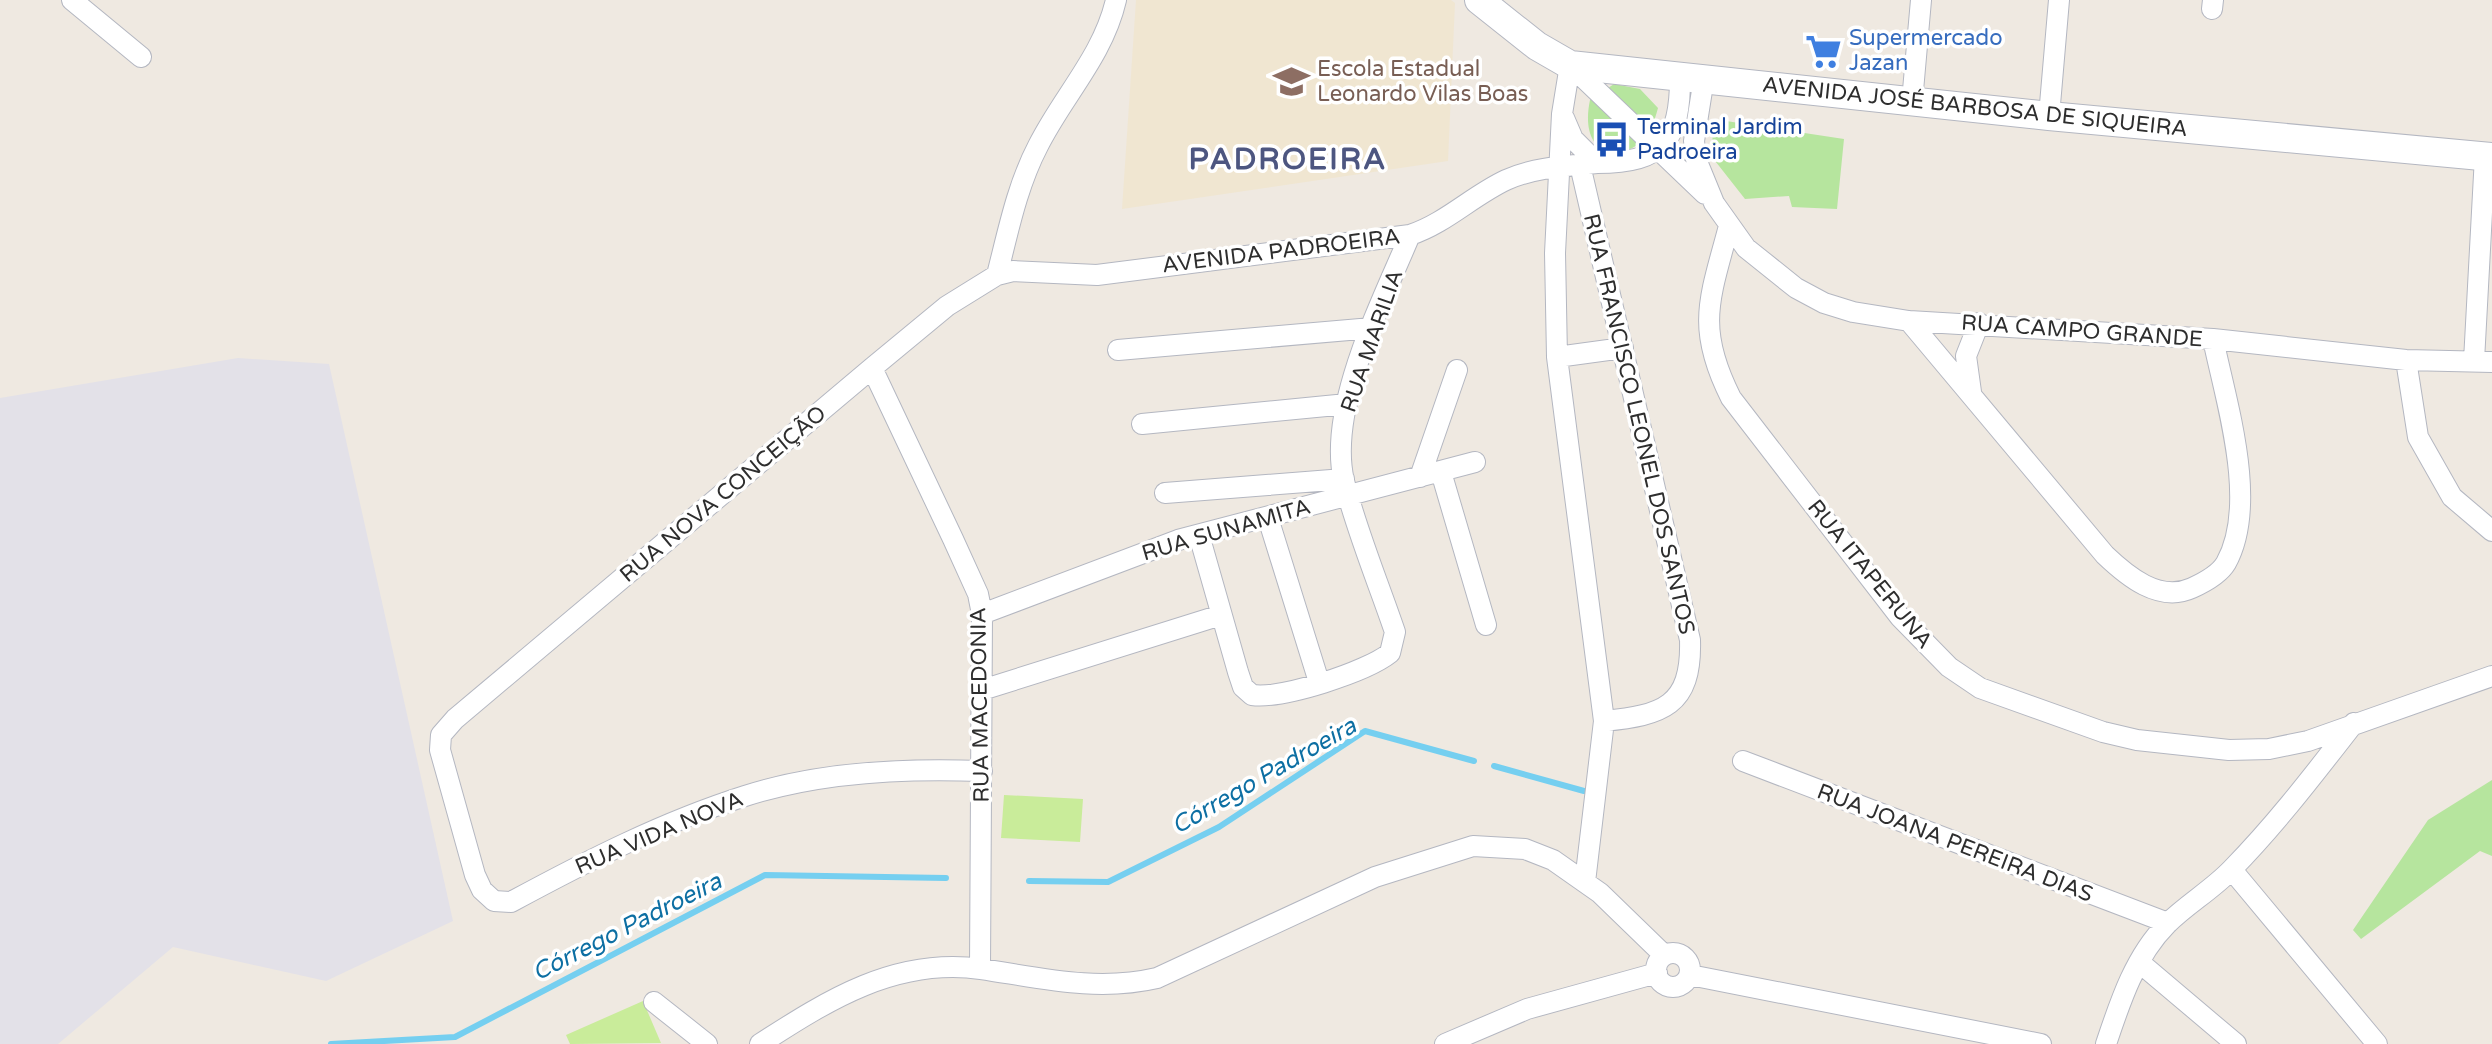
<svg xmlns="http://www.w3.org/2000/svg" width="2492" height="1044" viewBox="0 0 2492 1044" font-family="'Varela Round',sans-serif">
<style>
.industrial{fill:#e3e1e8}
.education{fill:#f0e6d1}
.green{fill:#b6e59e}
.pitch{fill:#c9ec9a}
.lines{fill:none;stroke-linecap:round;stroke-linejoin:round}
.stream{stroke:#75cff0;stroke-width:6}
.minor-casing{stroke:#b4b7c1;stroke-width:22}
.secondary-casing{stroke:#b4b7c1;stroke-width:30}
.minor{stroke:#fff;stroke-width:20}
.secondary{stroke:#fff;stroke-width:28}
.labels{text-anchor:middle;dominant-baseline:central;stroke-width:7;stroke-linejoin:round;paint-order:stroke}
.shop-label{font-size:22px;fill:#366cbe;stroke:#fff;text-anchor:start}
.education-label{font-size:22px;fill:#785e54;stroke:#fff;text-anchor:start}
.street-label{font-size:22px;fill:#2e2e2e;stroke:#fff}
.transit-label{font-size:22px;fill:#164399;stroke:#fff;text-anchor:start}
.water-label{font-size:24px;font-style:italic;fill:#0d6fa3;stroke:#fff}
.district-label{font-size:30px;font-weight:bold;letter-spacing:2px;fill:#4d5680;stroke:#fff}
</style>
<rect width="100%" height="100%" fill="#efe9e1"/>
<path class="industrial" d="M238,358L329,364L453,921L326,981L173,947L58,1044H0V398Z"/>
<path class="education" d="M1136,0H1451L1455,3L1448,161L1122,209Z"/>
<path class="green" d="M1614,84L1640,89L1658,108C1649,140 1645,144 1613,156C1588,147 1585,124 1590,100Z
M1713,119L1844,139L1837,209L1792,207L1789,196L1745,199L1712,157Z
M2492,780V856L2480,851L2361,939L2353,930L2428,820Z"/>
<path class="pitch" d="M1004,795L1083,799L1080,842L1001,838Z
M643,1001L661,1043L570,1044L566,1035Z"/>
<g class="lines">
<path class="stream" d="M1494,766L1584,791
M1029,881L1108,882L1219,827L1365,731L1474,761
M331,1044L455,1037L765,875L946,878"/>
<defs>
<path id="minor" d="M72,0L141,57
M2212,9L2213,0
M1570,65L1562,114L1555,253L1557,357L1604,721L1585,882
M1570,65L1705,194
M1704,78L1694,141L1696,159L1714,203L1746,248L1796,288L1824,303L1853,312L1909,321L2213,339L2406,360L2492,362
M1912,102L1921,0
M2049,116L2059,0
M1564,118L1573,139L1597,163C1664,163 1681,140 1680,74
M1580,165L1690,640C1692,707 1662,715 1604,721
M1729,226C1710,298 1695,327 1731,398L1900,617L1949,667L1980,688L2103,732L2137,740L2229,750L2269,749L2308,741L2492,676
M997,275C1008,232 1017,186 1038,146C1063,96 1103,56 1116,0
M1909,321L2105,555C2127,576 2159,603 2192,588C2203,583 2219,575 2226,563C2259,504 2226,402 2213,339
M1118,350L1372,328
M1557,357L1623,348
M2406,360L2418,437L2452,497L2492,531
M2474,361L2485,156
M872,368L953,539L978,594L982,614L980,969
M1971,392L1966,356L1979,323
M1142,424L1347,404
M1441,472L1486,625
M1420,477L1457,370
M1165,493L1344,479
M1268,518L1319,682
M1199,535L1238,672L1243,687L1252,695C1283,699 1366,672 1390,653L1395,632C1378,582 1357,532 1344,481C1327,408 1382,302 1410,235
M982,614L1178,540L1475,462
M982,690L1221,615
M1743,761L2168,923
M982,771C905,768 819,772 745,796C663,822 587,861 511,902L494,901L482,890L475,875L440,750L441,735L455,719L872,368L947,306L997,275L1013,271L1097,275L1410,235C1446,223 1472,196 1506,180C1535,167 1567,166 1597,163
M2232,870L2377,1044
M1656 970a17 17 0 1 1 34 0a17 17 0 1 1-34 0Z
M2139,962L2236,1044
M1690,975L2041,1044
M654,1002L707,1044
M760,1044C828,1000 896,957 981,969C1041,978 1097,992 1157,978L1375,877L1473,846L1525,849L1553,860L1600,893L1664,955
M1445,1044L1527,1009L1657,973
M2106,1044C2120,1002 2135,956 2167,924C2187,904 2212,890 2232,869C2277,823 2315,773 2354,723"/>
<path id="secondary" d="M1479,0L1537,46L1570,65L2049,116L2492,157"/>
</defs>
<use href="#minor" class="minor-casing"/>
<use href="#secondary" class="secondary-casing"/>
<use href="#minor" class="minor"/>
<use href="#secondary" class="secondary"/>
</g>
<defs>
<symbol id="supermarket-bare" viewBox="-9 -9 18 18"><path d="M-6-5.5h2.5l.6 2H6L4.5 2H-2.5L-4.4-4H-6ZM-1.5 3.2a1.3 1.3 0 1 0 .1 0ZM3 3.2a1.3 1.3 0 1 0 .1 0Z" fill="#3f7fe0" stroke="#fff" stroke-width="2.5" paint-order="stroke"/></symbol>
<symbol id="school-bare" viewBox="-9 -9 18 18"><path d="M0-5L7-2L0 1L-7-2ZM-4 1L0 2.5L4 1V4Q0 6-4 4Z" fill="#8d6e63" stroke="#fff" stroke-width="2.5" paint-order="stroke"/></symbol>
<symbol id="bus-bare" viewBox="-9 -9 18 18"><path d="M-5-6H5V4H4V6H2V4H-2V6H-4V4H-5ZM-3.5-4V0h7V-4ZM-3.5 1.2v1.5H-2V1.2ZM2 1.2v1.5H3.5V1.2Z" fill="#1a4fb4" stroke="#fff" stroke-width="2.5" paint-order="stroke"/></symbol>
</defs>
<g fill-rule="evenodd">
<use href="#supermarket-bare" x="1798" y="26" width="51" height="51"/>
<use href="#school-bare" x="1266" y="56" width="51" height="51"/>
<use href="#bus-bare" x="1586" y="114" width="51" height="51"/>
</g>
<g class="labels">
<g class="shop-label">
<text x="1849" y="38">Supermercado<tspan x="1849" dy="25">Jazan</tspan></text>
</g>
<g class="education-label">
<text x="1317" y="69">Escola Estadual<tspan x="1317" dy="25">Leonardo Vilas Boas</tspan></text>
</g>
<g class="street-label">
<text transform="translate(1975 107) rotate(6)">AVENIDA JOSÉ BARBOSA DE SIQUEIRA</text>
<text transform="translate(1281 251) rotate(-7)">AVENIDA PADROEIRA</text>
<text transform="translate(2082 331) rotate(4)">RUA CAMPO GRANDE</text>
<text transform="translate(1372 341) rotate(-71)">RUA MARILIA</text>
<text transform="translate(1639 424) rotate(77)">RUA FRANCISCO LEONEL DOS SANTOS</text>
<text transform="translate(723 494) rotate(-40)">RUA NOVA CONCEIÇÃO</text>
<text transform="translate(1226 530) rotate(-16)">RUA SUNAMITA</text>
<text transform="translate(1870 574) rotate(51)">RUA ITAPERUNA</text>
<text transform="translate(980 705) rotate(-91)">RUA MACEDONIA</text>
<text transform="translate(659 833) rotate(-23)">RUA VIDA NOVA</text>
<text transform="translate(1955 843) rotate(21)">RUA JOANA PEREIRA DIAS</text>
</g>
<g class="transit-label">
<text x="1637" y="127">Terminal Jardim<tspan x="1637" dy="25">Padroeira</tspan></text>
</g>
<g class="water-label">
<text transform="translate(1264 776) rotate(-30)">Córrego Padroeira</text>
<text transform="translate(627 927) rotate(-27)">Córrego Padroeira</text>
</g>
<g class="district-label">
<text x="1288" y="159">PADROEIRA</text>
</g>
</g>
</svg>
